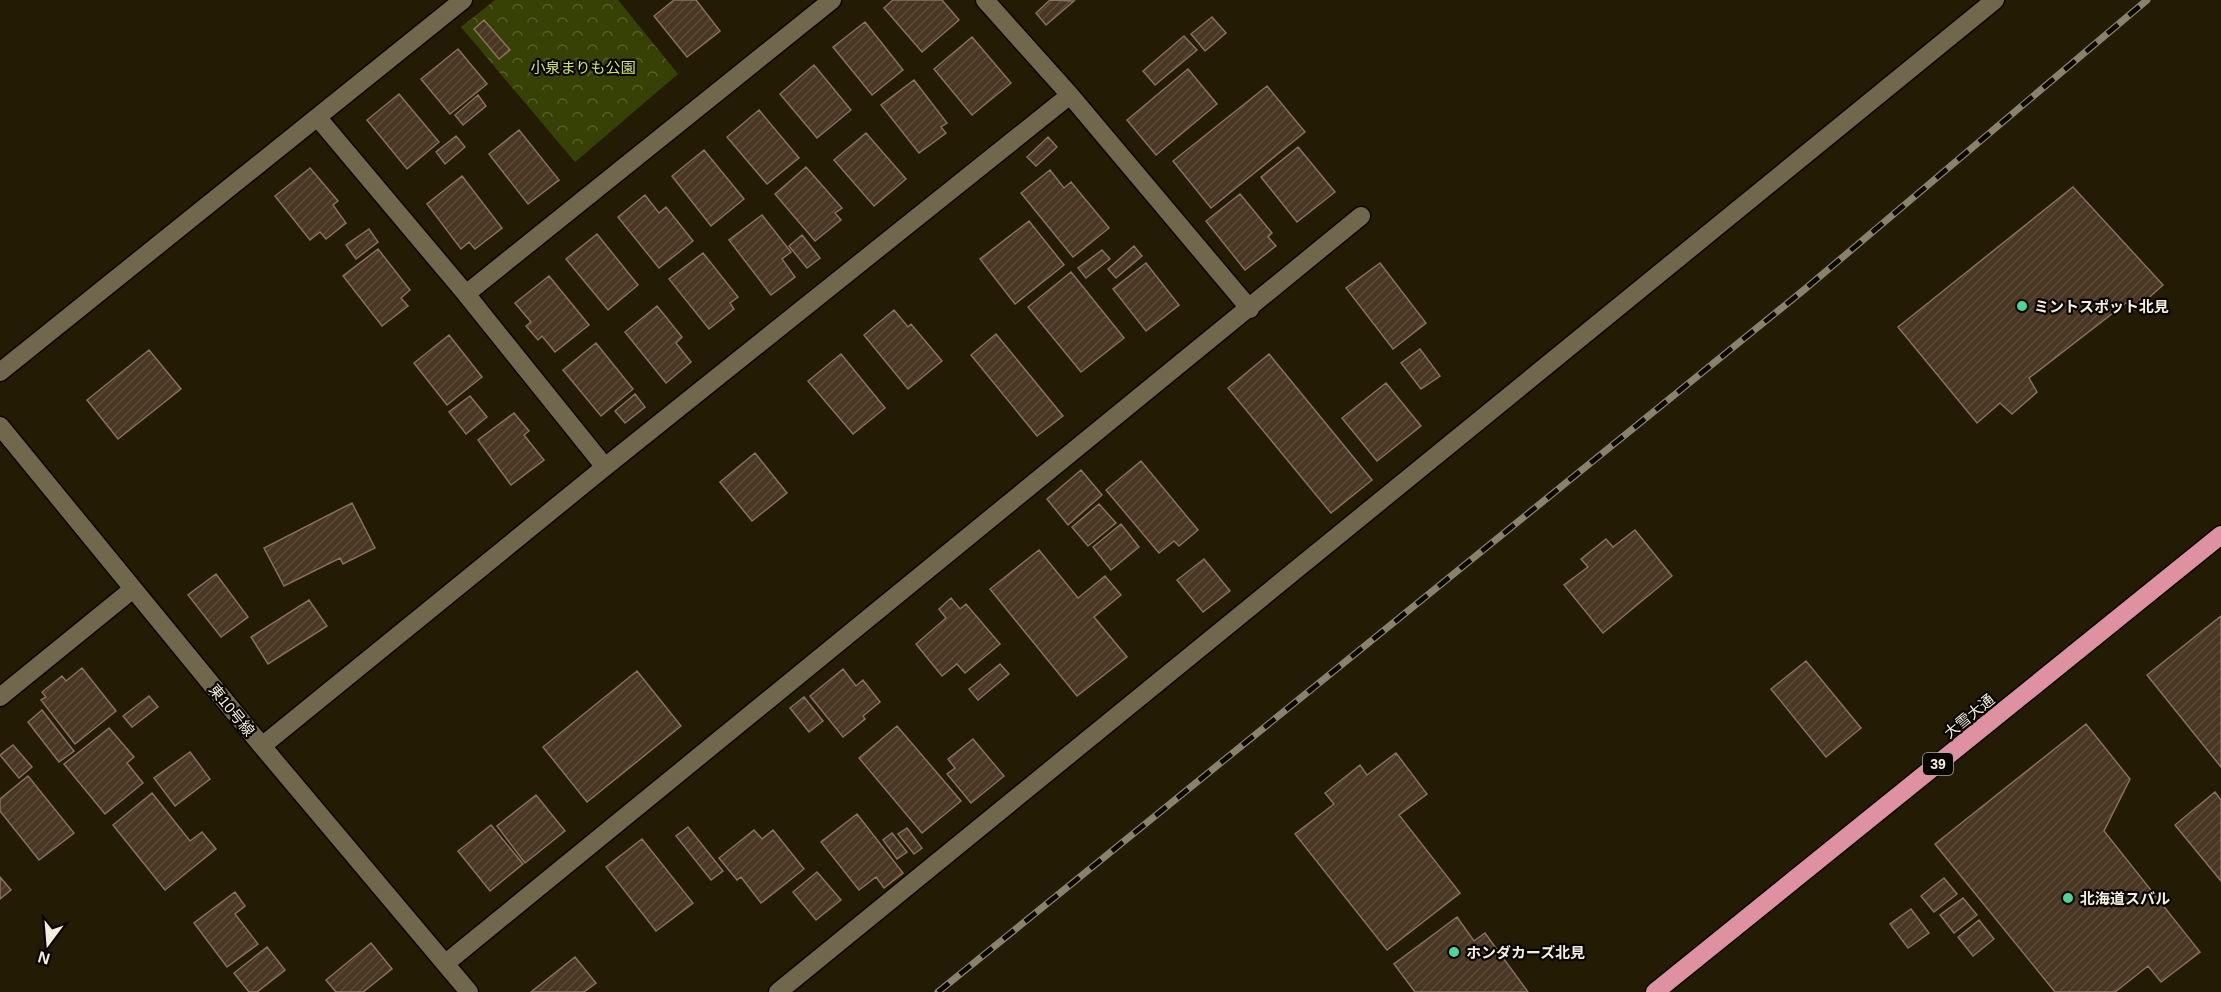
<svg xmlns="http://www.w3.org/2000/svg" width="2221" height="992" viewBox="0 0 2221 992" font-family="Arial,'Noto Sans JP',sans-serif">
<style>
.park{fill:url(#park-crowns)}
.building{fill:url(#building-hatch);stroke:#86715c;stroke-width:1.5}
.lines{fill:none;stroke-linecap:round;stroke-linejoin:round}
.minor-casing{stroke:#0c0600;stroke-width:21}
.highway-casing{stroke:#0c0600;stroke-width:21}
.minor{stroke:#70674d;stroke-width:18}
.highway{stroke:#de91a0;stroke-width:18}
.rail-casing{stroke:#88826e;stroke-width:7}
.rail{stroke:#090601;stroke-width:4.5;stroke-dasharray:14;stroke-linecap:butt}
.poi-dot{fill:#50d398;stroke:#090601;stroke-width:2}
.labels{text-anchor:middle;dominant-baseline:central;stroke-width:4.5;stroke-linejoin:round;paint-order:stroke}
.shield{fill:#090601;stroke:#ada89c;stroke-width:1.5}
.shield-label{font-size:14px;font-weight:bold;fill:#f3eedf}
.park-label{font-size:15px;fill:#cfe67d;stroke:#090601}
.poi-label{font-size:15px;font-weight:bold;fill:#f3eedf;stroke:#090601;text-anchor:start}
.street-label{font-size:15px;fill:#f3eedf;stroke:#090601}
</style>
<defs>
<pattern id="park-crowns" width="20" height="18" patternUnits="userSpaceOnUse" patternTransform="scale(1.5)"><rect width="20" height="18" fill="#384105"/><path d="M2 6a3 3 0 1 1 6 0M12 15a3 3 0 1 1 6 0" fill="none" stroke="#555d29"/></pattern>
<pattern id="building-hatch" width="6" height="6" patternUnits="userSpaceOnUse" patternTransform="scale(1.5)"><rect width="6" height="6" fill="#493623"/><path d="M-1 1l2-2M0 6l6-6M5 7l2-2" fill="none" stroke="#5b4a38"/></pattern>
</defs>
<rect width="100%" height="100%" fill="#231b03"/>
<path class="park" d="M495,0H618L678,74L575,162L461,27Z"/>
<path class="building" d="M674,0H696L720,31L687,57L654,16Z
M893,0H942L959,20L922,52L884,8Z
M1050,0L1074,1L1046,25L1036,13Z
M1212,17L1226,33L1205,51L1191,34Z
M484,20L510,50L499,59L474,29Z
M865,22L903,70L872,95L833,47Z
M1184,36L1197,50L1155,85L1143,71Z
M972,37L1011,83L972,115L934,69Z
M458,49L487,84L450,114L421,79Z
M814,65L851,110L817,138L780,94Z
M1188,69L1217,104L1156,155L1127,120Z
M914,80L947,123L941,127L946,133L919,153L881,105Z
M1267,86L1305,132L1211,208L1173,161Z
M399,94L439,142L407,169L367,120Z
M478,95L486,106L463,125L455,115Z
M759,110L799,158L767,184L727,137Z
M519,130L559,180L528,204L489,154Z
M866,133L906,179L874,206L834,160Z
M456,136L465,147L445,164L436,152Z
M1048,137L1057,147L1036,166L1027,157Z
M1298,147L1335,192L1297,222L1261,177Z
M704,150L744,199L711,226L672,176Z
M806,167L842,208L835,213L841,220L815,241L775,194Z
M310,168L338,201L333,205L346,223L326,239L320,232L310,240L275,196Z
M1050,170L1064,188L1071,182L1109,228L1073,257L1021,193Z
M462,176L502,228L475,249L469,242L461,249L427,204Z
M2073,187L2163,285L2135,310L2126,303L2029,378L2037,392L2012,414L2000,403L1977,423L1898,327Z
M1240,194L1272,233L1268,237L1276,246L1245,270L1206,221Z
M645,195L659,213L666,207L693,241L659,268L618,217Z
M762,215L791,252L782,259L795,277L771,295L729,240Z
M1029,221L1064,265L1015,304L980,259Z
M369,229L378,242L356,259L346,245Z
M597,234L638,285L608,310L566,259Z
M802,235L820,258L807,268L789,246Z
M1134,246L1142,256L1116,278L1108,269Z
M378,249L410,290L401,298L408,306L382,326L343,276Z
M1102,250L1110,259L1086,278L1078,268Z
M703,253L738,297L730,303L734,309L709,329L669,279Z
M1146,263L1179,305L1146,331L1113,289Z
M1380,263L1426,323L1393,349L1346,288Z
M1071,272L1124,338L1081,372L1028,307Z
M549,276L589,325L555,352L542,336L538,340L526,326L531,322L515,303Z
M657,306L682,337L676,343L691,362L666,383L625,332Z
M894,310L908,327L911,324L942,361L908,389L864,335Z
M996,334L1063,416L1037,436L971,355Z
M449,335L482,377L447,405L414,363Z
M596,343L633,389L601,416L563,370Z
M1420,349L1440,376L1421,389L1401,363Z
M149,350L181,389L118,439L87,400Z
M841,354L885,408L853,434L808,381Z
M1269,354L1372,480L1331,513L1228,388Z
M1386,383L1421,426L1377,461L1342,418Z
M635,394L645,407L625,423L615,411Z
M470,396L487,417L466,434L449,412Z
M514,413L529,431L524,435L544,460L511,485L478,440Z
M755,453L787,493L752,521L720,482Z
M1141,461L1198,530L1179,546L1174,541L1159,553L1106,490Z
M1081,470L1102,495L1068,525L1047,499Z
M352,503L375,548L343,564L340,558L284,586L264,548Z
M1099,504L1116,523L1088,546L1072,527Z
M1121,524L1139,547L1111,570L1093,547Z
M1635,530L1672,576L1603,633L1564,585L1588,567L1581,559L1606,539L1613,547Z
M1039,550L1078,598L1105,576L1121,595L1094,617L1127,657L1077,696L990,589Z
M1204,559L1230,591L1203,612L1177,580Z
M216,574L248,617L221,637L188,595Z
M951,598L960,609L966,604L1000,644L965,673L957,664L942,676L916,644L946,618L939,609Z
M309,600L327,626L268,664L251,637Z
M2221,616V767L2147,675Z
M1806,661L1861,728L1826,757L1771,689Z
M1000,664L1009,674L978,700L969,689Z
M82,668L116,711L75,744L41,700L46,697L42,692L62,676L66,681Z
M843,669L856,686L863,680L880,702L863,716L865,719L843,737L810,696Z
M637,671L681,726L587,802L543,747Z
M149,696L158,707L132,727L123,716Z
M804,697L823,721L809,732L790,708Z
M42,710L74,751L59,762L28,722Z
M2086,724L2130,779L2104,831L2200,952L2161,982L2148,966L2115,992H2055L1935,844Z
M897,726L961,801L922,833L859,758Z
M109,728L134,757L127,763L143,783L105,814L64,764Z
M973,739L1004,776L971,803L947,774L955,768L948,759Z
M13,745L32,767L19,778L0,755Z
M190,752L210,779L175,806L154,778Z
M1396,753L1427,794L1399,815L1460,893L1387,950L1295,834L1334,804L1325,793L1360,765L1367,775Z
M28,776L74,833L39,860L0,811V799Z
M2215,792L2221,800V881L2175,825Z
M152,793L190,841L202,832L216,849L165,890L113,825Z
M536,795L565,831L525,863L497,826Z
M857,814L903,873L884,888L876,877L859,890L821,842Z
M491,825L523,864L490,891L458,851Z
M688,827L723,871L711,880L676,836Z
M907,828L922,848L914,854L898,834Z
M754,830L762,839L773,830L804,869L761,903L741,877L737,880L719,858Z
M892,833L907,852L897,859L883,840Z
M642,839L693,903L656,931L606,867Z
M817,872L841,900L816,920L793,892Z
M0,877L11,890L0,899Z
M1944,878L1957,894L1934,912L1921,896Z
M235,892L245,906L235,914L258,944L227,967L194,923Z
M1963,898L1977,915L1954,933L1940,915Z
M1911,909L1929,933L1908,948L1890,924Z
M1457,917L1474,941L1485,933L1528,992H1415L1394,964Z
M1979,920L1994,939L1973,956L1958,937Z
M371,943L392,969L363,992H336L326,980Z
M267,947L285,970L257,992H249L234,973Z
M575,957L596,983L584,992H531Z"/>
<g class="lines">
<defs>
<path id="minor" d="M985,0L1070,95L1250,309
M318,118L466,294L605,467
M466,294L832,0
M0,372L463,0
M0,426L262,746L469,992
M0,697L133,589
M262,746L605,467L1070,95
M446,963L1361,216
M778,992L1995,0"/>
<path id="highway" d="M1655,992L2221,535"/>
</defs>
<use href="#minor" class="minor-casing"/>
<use href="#highway" class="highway-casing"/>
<use href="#minor" class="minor"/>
<use href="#highway" class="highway"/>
<defs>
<path id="rail" d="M938,992L1805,289L2147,0"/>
</defs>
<use href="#rail" class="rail-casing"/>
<use href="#rail" class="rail"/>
</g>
<g class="poi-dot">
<circle cx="2022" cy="306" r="6"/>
<circle cx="2068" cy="898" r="6"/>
<circle cx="1454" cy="952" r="6"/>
</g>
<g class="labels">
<rect class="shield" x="1923" y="753" width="30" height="22" rx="4.5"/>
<g class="shield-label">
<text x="1938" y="764">39</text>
</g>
<g class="park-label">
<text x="583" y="67">小泉まりも公園</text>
</g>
<g class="poi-label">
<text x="2034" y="306">ミントスポット北見</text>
<text x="2080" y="898">北海道スバル</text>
<text x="1466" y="952">ホンダカーズ北見</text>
</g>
<g class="street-label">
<text transform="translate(232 710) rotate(51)">東10号線</text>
<text transform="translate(1969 716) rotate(-39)">大雪大通</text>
</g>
</g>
<g transform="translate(48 944) rotate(196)" stroke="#090601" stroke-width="4.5" paint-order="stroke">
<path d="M0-4.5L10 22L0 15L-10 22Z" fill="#f3eedf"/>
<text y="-9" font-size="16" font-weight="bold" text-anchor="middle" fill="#f3eedf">N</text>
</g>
</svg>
